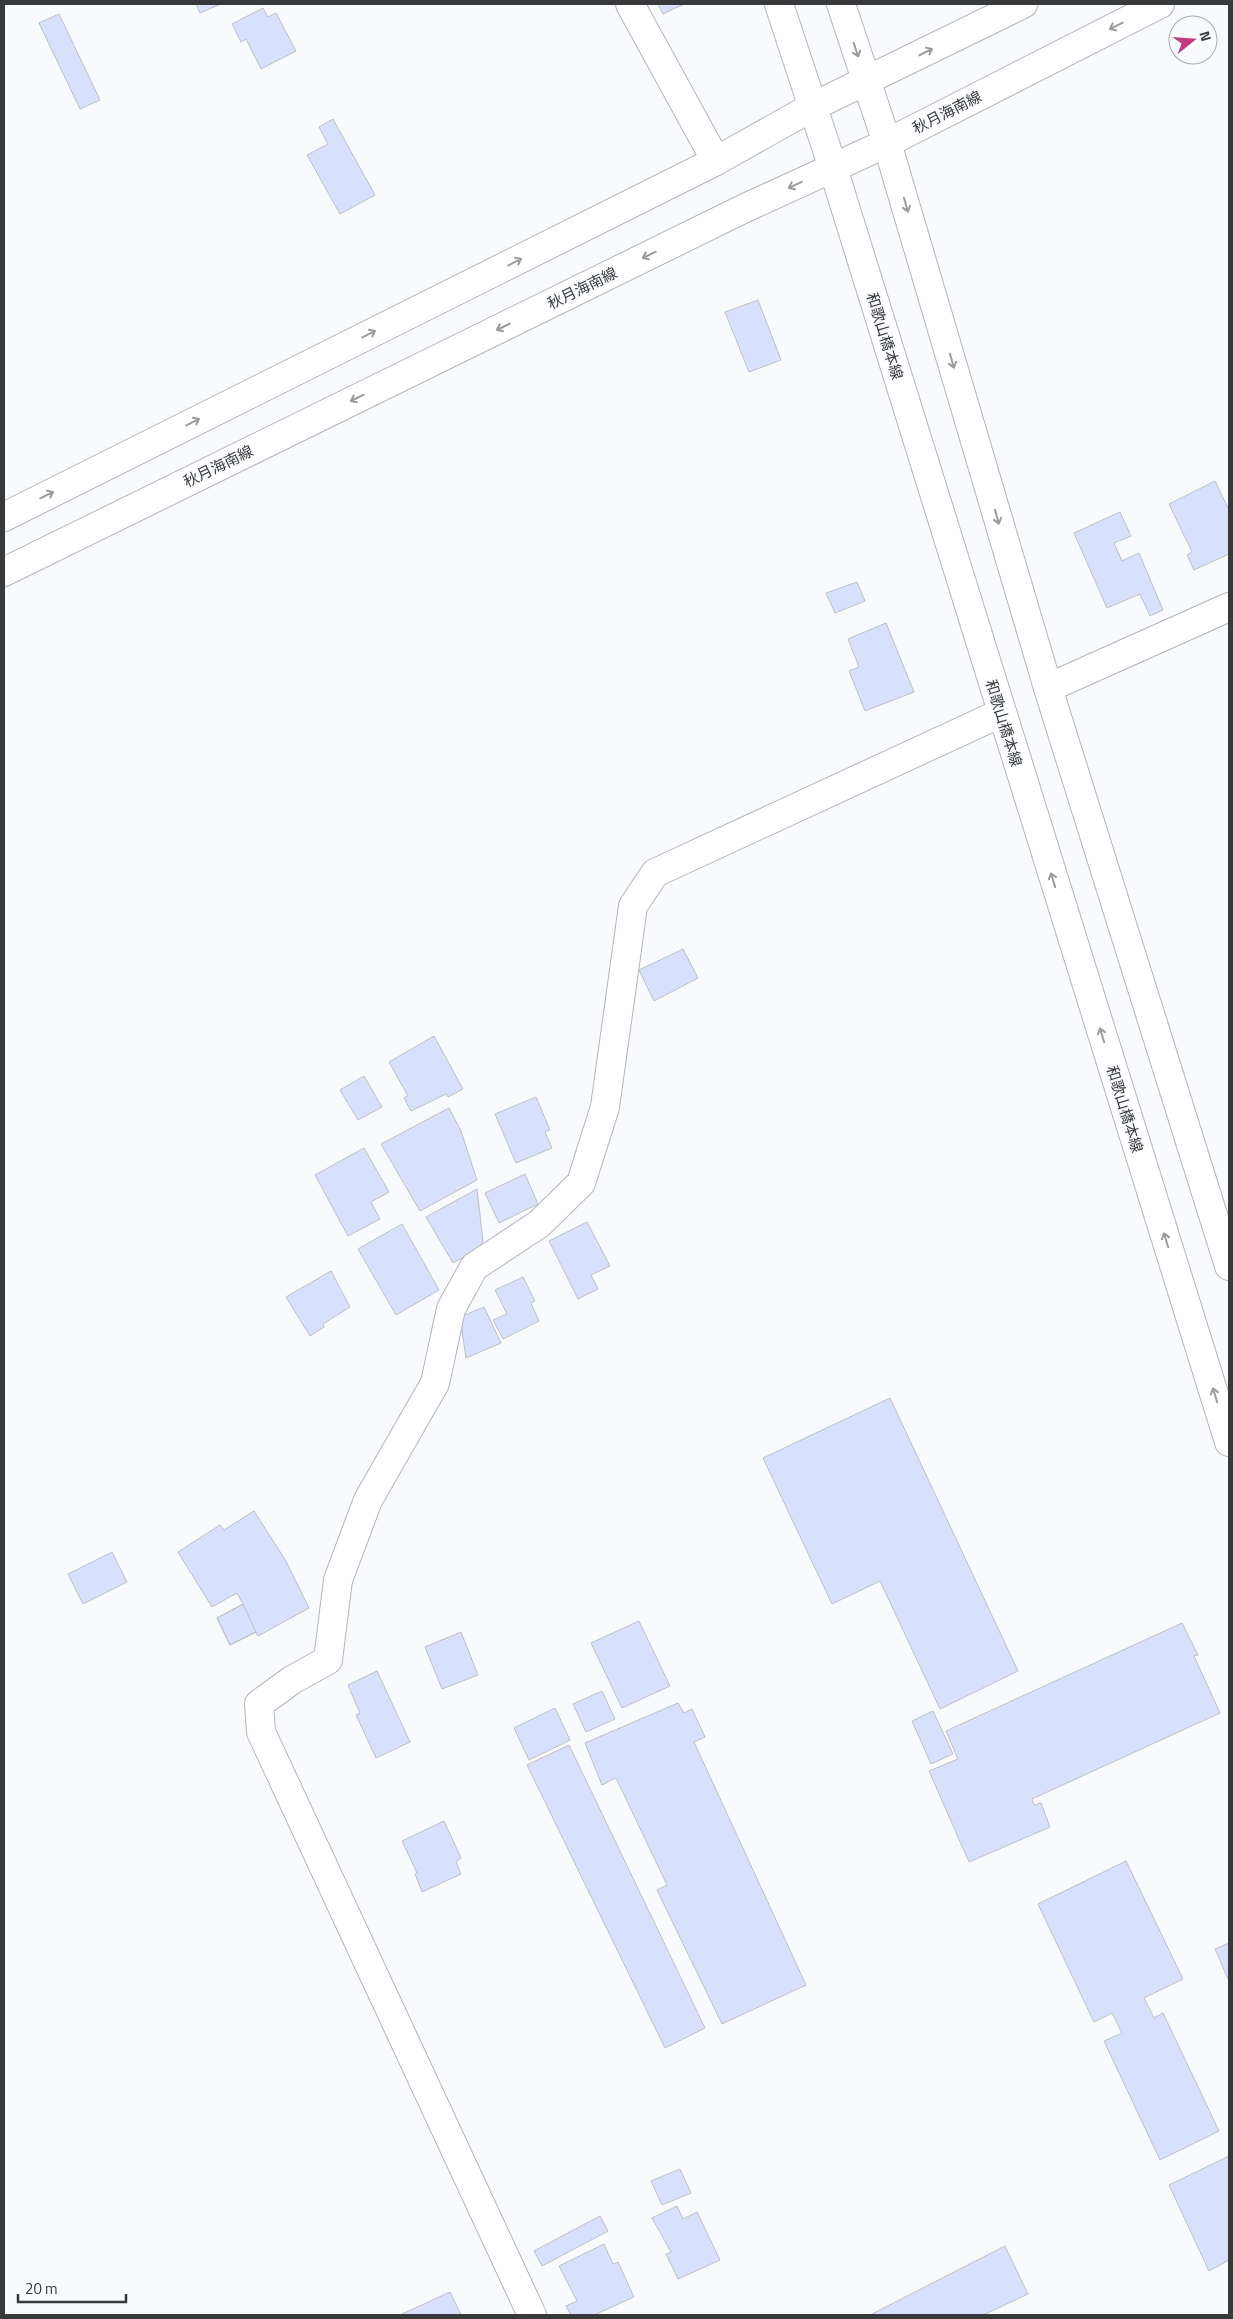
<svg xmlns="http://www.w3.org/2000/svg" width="1233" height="2319" viewBox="0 0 1233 2319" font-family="'Titillium Web','Noto Sans JP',sans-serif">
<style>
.building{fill:#d7e1fd;stroke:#bebfc2}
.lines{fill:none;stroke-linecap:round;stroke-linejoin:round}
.minor-casing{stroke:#b3b5b8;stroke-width:30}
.major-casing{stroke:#b3b5b8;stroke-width:30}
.minor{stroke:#fff;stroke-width:28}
.major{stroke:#fff;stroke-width:28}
.oneway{stroke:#9c9c9c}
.labels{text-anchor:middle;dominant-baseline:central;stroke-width:4;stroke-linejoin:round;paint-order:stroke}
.street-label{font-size:15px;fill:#38393a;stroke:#f8fafd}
</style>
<rect width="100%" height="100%" fill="#f8fafd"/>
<path class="building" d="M196,4H221L200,13Z
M658,4H684L663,14Z
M263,8L268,17L276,13L296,51L261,69L246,39L241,42L232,24Z
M59,14L100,100L80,109L39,23Z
M333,119L375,195L340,214L307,155L328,144L319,127Z
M758,300L781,360L749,372L725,312Z
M1215,481L1229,510V554L1194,570L1187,555L1192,552L1169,504Z
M1120,512L1131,536L1114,543L1122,561L1139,553L1163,610L1150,616L1140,594L1107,608L1074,533Z
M857,582L865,601L835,613L826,593Z
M886,623L914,692L865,711L849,671L859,667L848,639Z
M683,949L698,978L654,1001L639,970Z
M434,1036L463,1089L448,1097L446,1094L411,1111L404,1098L408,1096L389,1062Z
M364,1076L382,1107L358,1120L340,1090Z
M536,1097L550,1130L545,1132L552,1148L516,1163L495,1114Z
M449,1108L461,1131L477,1180L420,1211L381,1144Z
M364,1148L389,1192L371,1202L380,1219L348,1236L315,1175Z
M525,1174L538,1204L499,1223L485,1193Z
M477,1189L483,1241L478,1249L453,1263L426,1217Z
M587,1222L610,1266L591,1275L598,1289L578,1299L549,1241Z
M402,1224L439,1290L396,1315L358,1249Z
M331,1271L350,1307L323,1324L324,1327L310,1336L286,1297Z
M523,1277L535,1301L531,1303L539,1321L503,1339L493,1320L507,1314L495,1290Z
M484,1307L501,1343L466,1358L460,1317Z
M890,1398L1018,1671L940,1709L880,1581L832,1604L763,1458Z
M254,1511L286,1561L309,1608L258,1636L256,1632L230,1645L217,1618L243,1604L237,1593L212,1607L178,1552L220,1525L224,1530Z
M112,1552L127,1582L83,1604L68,1574Z
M243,1604L256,1632L230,1645L217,1618Z
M639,1621L670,1686L622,1708L591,1643Z
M1182,1623L1198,1655L1194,1656L1220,1713L1032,1799L1034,1805L1041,1803L1050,1827L969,1862L929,1771L958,1759L946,1731Z
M461,1632L478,1675L442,1689L425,1647Z
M377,1671L410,1742L376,1758L356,1715L360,1713L348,1685Z
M602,1691L615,1719L586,1732L573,1704Z
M678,1703L684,1713L692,1709L705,1737L694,1742L806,1985L722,2024L657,1890L667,1885L616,1778L602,1785L585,1743Z
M555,1708L570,1740L529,1760L514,1728Z
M933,1711L953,1754L931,1764L912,1721Z
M569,1745L705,2028L665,2048L527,1765Z
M444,1821L461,1858L456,1862L461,1874L422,1892L415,1874L417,1873L402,1841Z
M1126,1861L1183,1979L1144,1998L1154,2018L1163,2013L1219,2131L1160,2160L1104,2041L1122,2033L1112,2013L1094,2022L1038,1904Z
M1229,1943V1981L1215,1949Z
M1229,2156V2260L1209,2271L1169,2185Z
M680,2169L691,2193L662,2205L651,2181Z
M677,2206L683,2219L697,2212L720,2260L678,2279L666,2254L671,2252L652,2218Z
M600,2216L608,2231L542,2266L534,2251Z
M604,2244L613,2264L618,2262L634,2297L594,2315H571L566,2306L577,2301L559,2266Z
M1005,2246L1028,2294L983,2315H870Z
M450,2292L461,2315H400Z"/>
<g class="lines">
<defs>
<path id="minor" d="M630,4L716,161
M1048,688L1229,607
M532,2315L261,1732L259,1704L292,1680L328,1660L338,1580L368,1500L435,1383L451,1309L474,1267L539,1224L581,1183L605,1107L633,906L655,873L1001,713"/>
<path id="major" d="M779,4L833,168L1229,1442
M841,4L887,143L1048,688L1229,1266
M4,517L716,161L812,107L1023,4
M4,572L743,209L887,143L1160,4"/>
</defs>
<use href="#minor" class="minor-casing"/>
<use href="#major" class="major-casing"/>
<use href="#minor" class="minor"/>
<use href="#major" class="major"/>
</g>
<defs><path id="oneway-shaft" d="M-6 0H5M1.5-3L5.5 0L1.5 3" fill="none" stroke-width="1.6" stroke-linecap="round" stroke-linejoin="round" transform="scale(1.25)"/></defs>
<g class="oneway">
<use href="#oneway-shaft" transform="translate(1116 26) rotate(153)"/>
<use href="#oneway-shaft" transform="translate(856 50) rotate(72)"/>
<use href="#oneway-shaft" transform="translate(926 52) rotate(-27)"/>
<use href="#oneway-shaft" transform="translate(795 185) rotate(155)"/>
<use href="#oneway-shaft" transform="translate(906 205) rotate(74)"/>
<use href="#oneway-shaft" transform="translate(649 255) rotate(154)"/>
<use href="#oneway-shaft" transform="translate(515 262) rotate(-27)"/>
<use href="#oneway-shaft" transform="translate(503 327) rotate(154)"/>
<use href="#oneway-shaft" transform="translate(369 334) rotate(-27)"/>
<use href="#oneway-shaft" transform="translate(952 361) rotate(74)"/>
<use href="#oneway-shaft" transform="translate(357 398) rotate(154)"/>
<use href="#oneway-shaft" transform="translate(193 422) rotate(-27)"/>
<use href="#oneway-shaft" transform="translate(47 495) rotate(-27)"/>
<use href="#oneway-shaft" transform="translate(997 517) rotate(74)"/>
<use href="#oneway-shaft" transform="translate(1053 880) rotate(-107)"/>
<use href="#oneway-shaft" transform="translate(1102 1035) rotate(-107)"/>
<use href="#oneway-shaft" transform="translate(1166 1240) rotate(-107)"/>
<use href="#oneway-shaft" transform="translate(1215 1395) rotate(-107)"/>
</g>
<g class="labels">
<g class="street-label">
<text transform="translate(947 112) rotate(-27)">秋月海南線</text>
<text transform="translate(582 288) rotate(-26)">秋月海南線</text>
<text transform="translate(885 336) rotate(73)">和歌山橋本線</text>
<text transform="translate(218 466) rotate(-26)">秋月海南線</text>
<text transform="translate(1004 723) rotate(73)">和歌山橋本線</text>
<text transform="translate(1125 1109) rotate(73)">和歌山橋本線</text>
</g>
</g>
<rect width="1233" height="2319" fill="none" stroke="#38393a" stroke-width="10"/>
<g transform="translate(1193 40) rotate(73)"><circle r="24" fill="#f8fafd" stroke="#abadaf"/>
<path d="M0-4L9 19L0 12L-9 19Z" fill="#c13d82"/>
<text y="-8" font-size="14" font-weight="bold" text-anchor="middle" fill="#38393a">N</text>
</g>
<path d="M18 2294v8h108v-8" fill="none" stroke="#38393a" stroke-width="2.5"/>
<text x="25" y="2294" font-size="15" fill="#38393a" stroke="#f8fafd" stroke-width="4" paint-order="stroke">20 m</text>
</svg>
